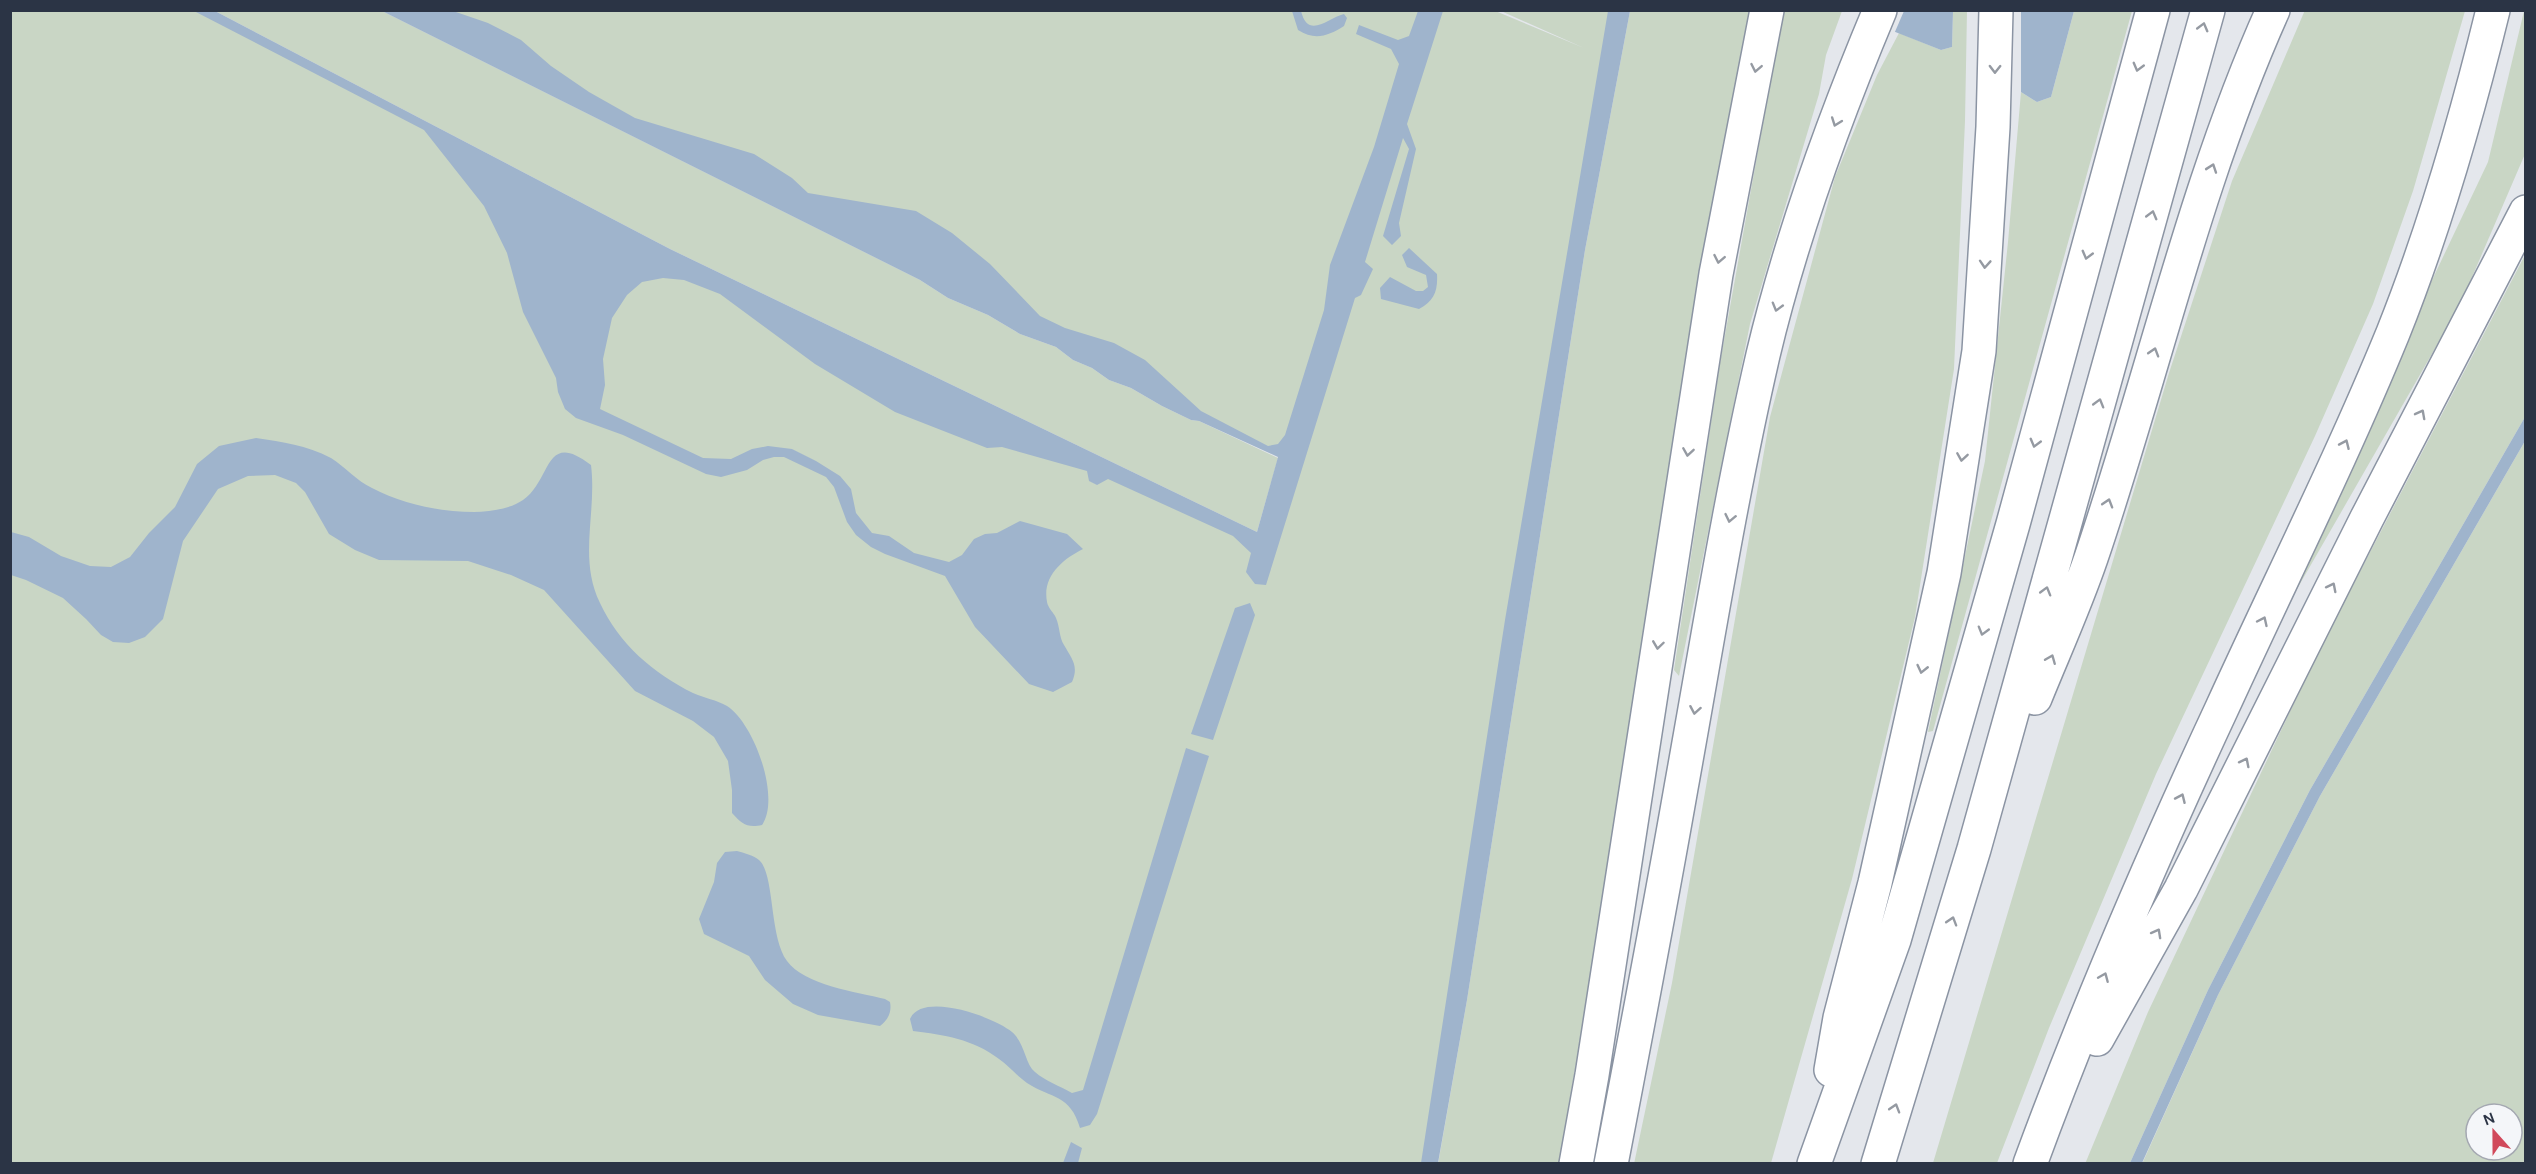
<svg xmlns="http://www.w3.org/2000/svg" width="2536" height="1174" viewBox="0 0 2536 1174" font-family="Karla,sans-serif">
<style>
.green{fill:#c9d6c5;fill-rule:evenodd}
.water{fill:#9fb4cc}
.pier{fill:#e4e7ec}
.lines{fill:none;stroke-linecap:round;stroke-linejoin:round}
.motorway-casing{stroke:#8b94a3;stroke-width:36}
.motorway{stroke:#fff;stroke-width:33}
.oneway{stroke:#959aa2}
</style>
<rect width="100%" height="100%" fill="#e4e7ec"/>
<path class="green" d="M1493,10L1584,48L1501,11H1621L1430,1163H11L10,11H204L691,265L1265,542L1289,461L399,11Z
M2305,10L2465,11L2413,191L2373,304L2315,436L2156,774L2049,1028L1997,1163H1933L2169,373L2232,181Z
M215,11H382L920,280L948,298L988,315L1020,334L1056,347L1073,360L1092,368L1109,380L1131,388L1162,406L1191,420L1199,421L1278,458L1257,532L670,249Z
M1630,11H1750L1720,168L1665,491L1619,811L1559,1163L1438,1164L1467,1000L1585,250Z
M1783,11H1842L1826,55L1819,94L1750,324L1679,676L1674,670L1720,363Z
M1953,11H1967L1965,121L1954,369L1915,617L1852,879L1771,1163L1634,1164L1672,983L1770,417L1835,177L1877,75L1899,33L1941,50L1952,47Z
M2074,11H2132L1933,731L1928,732L1985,461L2008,242L2021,92L2037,102L2051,97Z
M2524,11L2525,154L2460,305L2289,603L2416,314L2488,162Z
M2525,255V417L2310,790L2208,990L2130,1163L2085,1164L2148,1012L2319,650Z
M2525,441V1163L2142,1164L2218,995L2320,796ZM2476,1114H2512V1150H2476Z"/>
<path class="water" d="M194,11H215L670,249L1257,532L1278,457L1199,421L1191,420L1162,406L1131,388L1109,380L1092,368L1073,360L1056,347L1020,334L988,315L948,298L920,280L382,11H453L488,23L521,40L551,66L589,92L635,118L754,154L792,178L808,193L916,211L952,233L990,264L1040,316L1065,328L1114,343L1145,360L1201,411L1268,446L1278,444L1285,435L1324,310L1330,265L1374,147L1399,64L1391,49L1356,34L1359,25L1398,40L1409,36L1418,11H1443L1407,124L1416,149L1399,223L1401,236L1392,245L1383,236L1409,149L1403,138L1365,262L1373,269L1361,295L1355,298L1266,585L1255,584L1246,572L1251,553L1233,536L1108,479L1097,485L1089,481L1087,471L1002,447L987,448L895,412L815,364L720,294L684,280L663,278L642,282L627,295L612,318L603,359L605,385L600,409L703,458L731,459L752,449L768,446L792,449L816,461L840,476L851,489L856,513L872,533L889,536L914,553L949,562L962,555L974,539L985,534L997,533L1020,521L1067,534L1083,549C1063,559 1042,576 1047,602C1048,608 1054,613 1056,618C1060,627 1059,637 1064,645C1072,659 1079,666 1072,682L1053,692L1029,684L975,627L945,576L885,554L871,547L856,535L847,522L834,487L826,477L784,457H774L763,460L747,470L721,477L706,474L623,435L576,418L565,409L558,392L556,378L523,312L507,253L484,206L424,130Z
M1292,11H1301C1308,40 1328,18 1344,14L1347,18L1344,26C1328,36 1315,41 1298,30Z
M1608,11H1630L1585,250L1467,1000L1438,1163H1421L1505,620Z
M1842,11H1953L1952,47L1941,50Z
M2021,11H2074L2051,97L2037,102L2021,92Z
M1409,248L1437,274C1438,291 1434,301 1419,309L1381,299L1380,288L1390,277L1416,291H1423L1428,287L1426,275L1407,267L1402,255Z
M2525,417V441L2320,796L2218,995L2142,1163H2130L2208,990L2310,790Z
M256,438C283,442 306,445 331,458C345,467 357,481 372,488C402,504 440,512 474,512C489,512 510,509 523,500C552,480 544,429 591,465C597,513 578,558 600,603C619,644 653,673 693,693C704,698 717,700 727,706C754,723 781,798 762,825C747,828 742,824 732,813V790L728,761L714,737L693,721L635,691L544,590L511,575L468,561L379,560L355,550L329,534L305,492L296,483L275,475L248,476L218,489L183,541L163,619L145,637L129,643L113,642L101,635L86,619L63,598L26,580L11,575V532L29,537L61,556L90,566L111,567L130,557L149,533L175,507L197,464L219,446Z
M1250,603L1255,615L1213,740L1191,734L1235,608Z
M1186,748L1209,756L1097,1114L1090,1125L1080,1128C1070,1094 1052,1099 1027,1083C1017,1076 1009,1066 999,1059C973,1039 944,1035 913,1031L910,1019C922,991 994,1017 1012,1032C1025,1043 1025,1064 1035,1072C1045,1081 1060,1086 1072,1093L1083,1090Z
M737,851C744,853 753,855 759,860C775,874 769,937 787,961C804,985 857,992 885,999L890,1002C892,1012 888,1020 880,1026L818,1015L793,1004L765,980L749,956L704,934L699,919L714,882L717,863L725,852Z
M1071,1142L1082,1148L1078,1163H1063Z"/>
<path class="pier" d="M1845,11H1904L1894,34L1844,14Z"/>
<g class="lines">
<defs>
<path id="motorway" d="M2035,698C2054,651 2075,605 2091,558C2153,376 2194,186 2273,10
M2097,1039L2181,889L2367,518L2526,212
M1831,1070L1840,1018L1875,883L1944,573L1979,351L1993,127L1996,10
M1576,1164L1592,1075L1716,274L1767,10
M1611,1164C1635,1039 1659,914 1681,788C1707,644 1730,498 1763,355C1791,237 1833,122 1880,10
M1814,1164L1894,940L2013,524L2153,10
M1878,1164L1974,849L2208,10
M2030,1164C2087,1009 2152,858 2222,708C2279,583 2341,460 2393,333C2435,228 2466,120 2493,10"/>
</defs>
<use href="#motorway" class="motorway-casing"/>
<use href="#motorway" class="motorway"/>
</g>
<defs><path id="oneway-chevron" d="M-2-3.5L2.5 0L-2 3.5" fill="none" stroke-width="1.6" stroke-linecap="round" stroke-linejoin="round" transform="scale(1.5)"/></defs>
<g class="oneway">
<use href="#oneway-chevron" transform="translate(2203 27) rotate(-75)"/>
<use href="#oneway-chevron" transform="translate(2138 67) rotate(105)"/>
<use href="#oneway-chevron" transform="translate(1756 68) rotate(101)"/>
<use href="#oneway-chevron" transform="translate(1995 69) rotate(91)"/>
<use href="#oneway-chevron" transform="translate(1836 122) rotate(110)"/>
<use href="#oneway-chevron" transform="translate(2212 168) rotate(-71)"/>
<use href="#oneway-chevron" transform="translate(2152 215) rotate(-75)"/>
<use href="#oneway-chevron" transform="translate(2087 255) rotate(105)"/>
<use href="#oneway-chevron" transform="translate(1719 259) rotate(101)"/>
<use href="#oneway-chevron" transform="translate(1985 264) rotate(94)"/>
<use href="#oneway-chevron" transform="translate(1777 307) rotate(106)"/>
<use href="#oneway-chevron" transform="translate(2154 352) rotate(-73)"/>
<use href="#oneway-chevron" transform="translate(2099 403) rotate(-74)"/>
<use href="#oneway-chevron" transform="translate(2421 414) rotate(-62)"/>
<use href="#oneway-chevron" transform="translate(2035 443) rotate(105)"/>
<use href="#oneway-chevron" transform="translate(2345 444) rotate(-66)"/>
<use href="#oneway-chevron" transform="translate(1688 452) rotate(99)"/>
<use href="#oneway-chevron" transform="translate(1962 457) rotate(99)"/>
<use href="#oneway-chevron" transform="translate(2108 503) rotate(-73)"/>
<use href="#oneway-chevron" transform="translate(1730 518) rotate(102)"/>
<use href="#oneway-chevron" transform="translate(2332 587) rotate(-63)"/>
<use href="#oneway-chevron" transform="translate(2046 591) rotate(-74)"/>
<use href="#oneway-chevron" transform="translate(2263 621) rotate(-65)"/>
<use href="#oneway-chevron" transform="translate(1983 631) rotate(106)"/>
<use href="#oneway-chevron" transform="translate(1658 645) rotate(98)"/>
<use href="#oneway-chevron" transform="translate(2051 659) rotate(-68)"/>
<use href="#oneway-chevron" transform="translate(1922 669) rotate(103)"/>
<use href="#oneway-chevron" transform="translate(1695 710) rotate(100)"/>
<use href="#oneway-chevron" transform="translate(2245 762) rotate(-63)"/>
<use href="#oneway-chevron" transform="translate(2181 798) rotate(-66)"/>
<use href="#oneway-chevron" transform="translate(1952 921) rotate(-73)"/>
<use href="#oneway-chevron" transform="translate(2157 933) rotate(-61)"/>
<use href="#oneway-chevron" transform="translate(2104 977) rotate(-67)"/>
<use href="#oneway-chevron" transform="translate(1895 1108) rotate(-73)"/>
</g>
<rect width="2536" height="1174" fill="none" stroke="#2b3445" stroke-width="24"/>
<g transform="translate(2494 1132) rotate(339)"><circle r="28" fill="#f4f6f9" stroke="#a4a8b1" stroke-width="1.5"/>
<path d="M0-4.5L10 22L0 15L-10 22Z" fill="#d1495b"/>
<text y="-9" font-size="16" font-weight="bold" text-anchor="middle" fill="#2b3445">N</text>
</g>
</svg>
